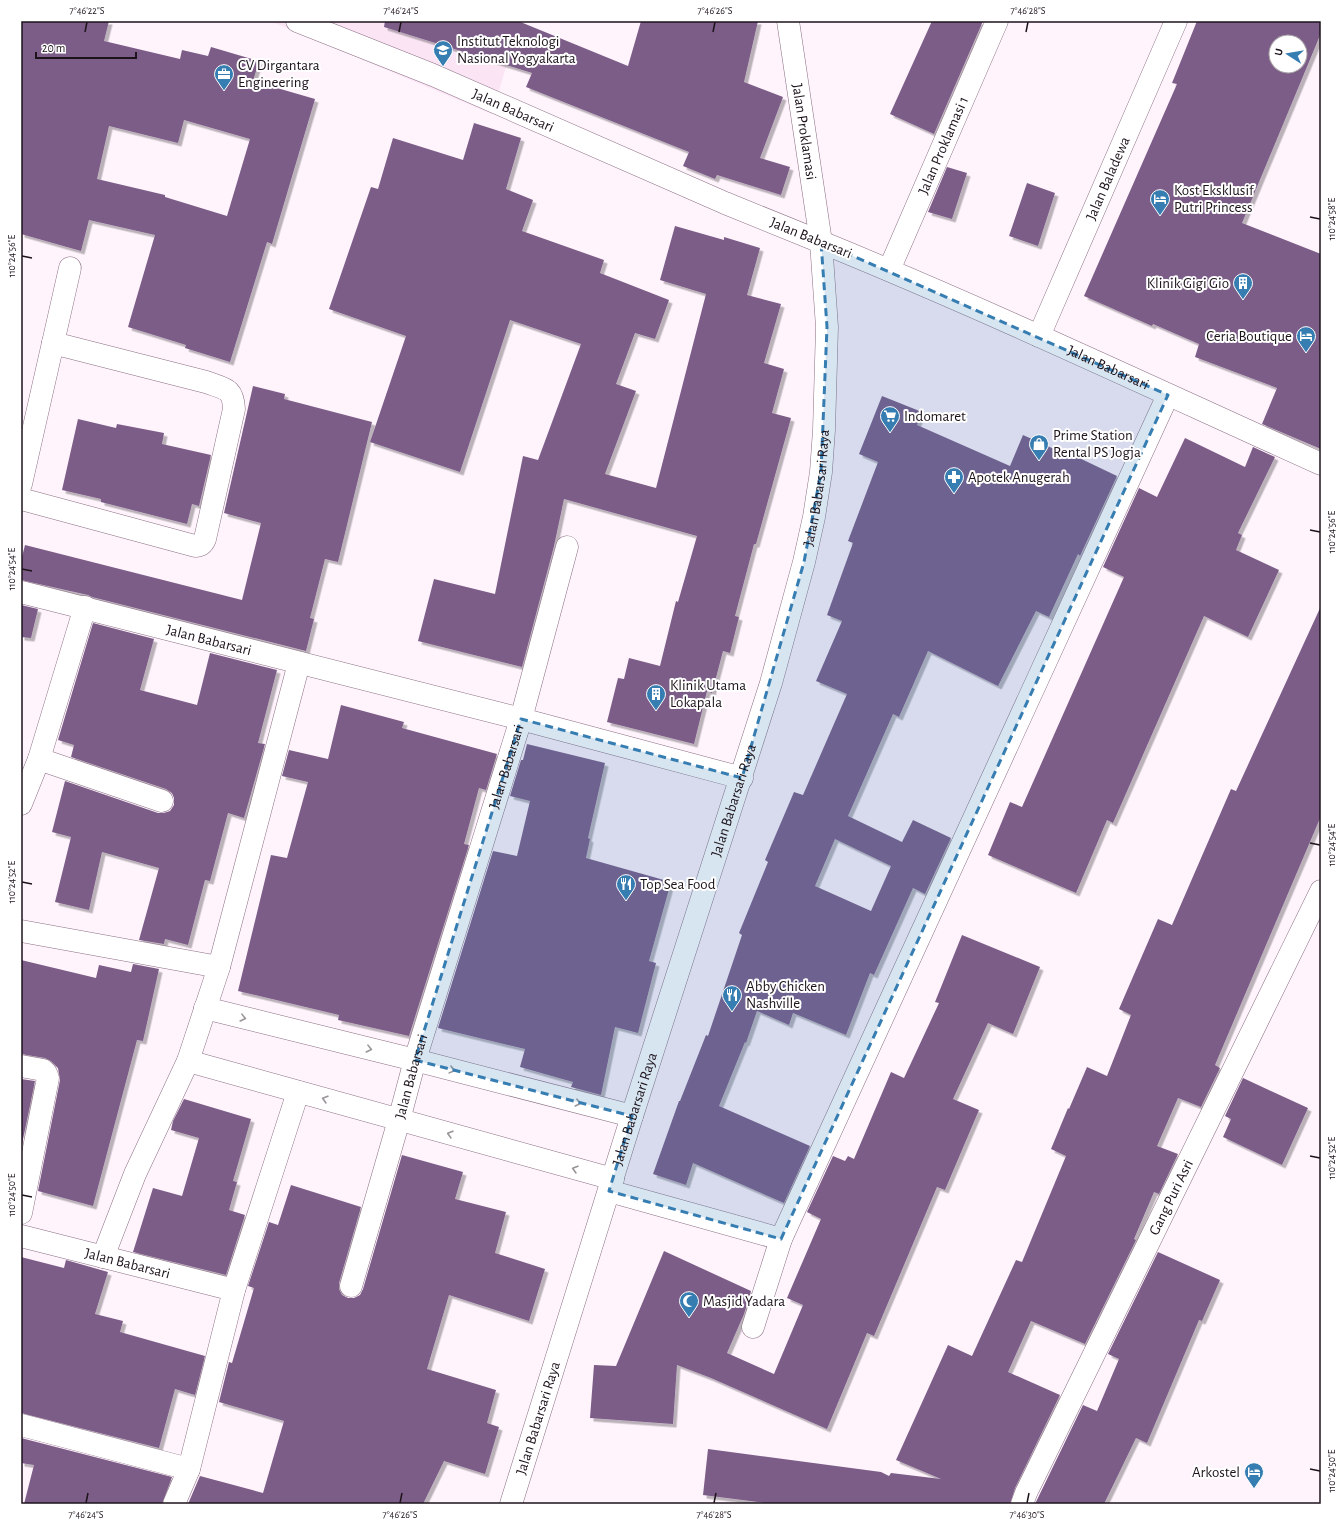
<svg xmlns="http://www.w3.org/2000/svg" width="1342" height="1525" viewBox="0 0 1342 1525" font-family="'Alegreya Sans',sans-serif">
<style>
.built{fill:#fbe5f5}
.building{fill:#7c5d88;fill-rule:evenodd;filter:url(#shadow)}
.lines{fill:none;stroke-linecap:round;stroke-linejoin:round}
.minor-casing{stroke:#8b7084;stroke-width:23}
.tertiary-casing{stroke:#8b7084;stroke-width:23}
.minor{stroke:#fff;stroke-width:22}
.tertiary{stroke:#fff;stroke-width:22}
.oneway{stroke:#999598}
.marked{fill:#367db2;fill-opacity:0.2;stroke:#367db2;stroke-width:3;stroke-dasharray:8 5;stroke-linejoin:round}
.ticks{fill:none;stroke:#1d131b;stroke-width:1.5}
.labels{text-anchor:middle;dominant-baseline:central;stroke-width:4;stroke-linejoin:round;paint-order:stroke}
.poi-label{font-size:15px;fill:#1d131b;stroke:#fff;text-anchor:start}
.street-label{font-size:15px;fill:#1d131b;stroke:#fff}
.neatline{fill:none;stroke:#1d131b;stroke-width:1.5}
.ticks-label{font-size:10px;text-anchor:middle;fill:#1d131b}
</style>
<defs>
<filter id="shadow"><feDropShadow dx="3.5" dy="3.5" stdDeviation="0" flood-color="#0004"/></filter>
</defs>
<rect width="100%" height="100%" fill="#fff3fc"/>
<path class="built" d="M270,21H520L492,114Z"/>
<path class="building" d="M21,21H109L104,41L180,59L182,50L208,56L211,47L259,61L253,81L315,99L272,244L267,242L230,362L185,348L186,345L128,327L155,235L89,220L81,251L21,234ZM184,120L250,139L227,216L165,197V195L97,179L109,126L178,143Z
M385,21H518L628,66L641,21H758L744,82L783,97L760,158L790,167L781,195L717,175L715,179L683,166L689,152L526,87L532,73L384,27Z
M932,21H983L934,134L890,114Z
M1197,21H1321V33L1242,223L1321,254V449L1262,424L1277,388L1195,357L1199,344L1153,324L1152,326L1084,296L1177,84L1172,83ZM1276,42H1300V66H1276Z
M474,123L521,138L506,189L533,200L522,231L604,260L600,273L669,300L655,339L635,333L616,384L636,391L605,474L656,488L706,294L660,280L675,226L724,240V237L760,248L747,295L781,304L764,363L784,369L772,413L791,418L756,544H754L735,616L739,617L730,653L723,651L712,693L707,691L694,744L607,722L618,678L624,679L629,658L660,666L676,601L678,602L697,536L564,499L554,546L522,667L418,641L434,579L495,594L523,456L538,460L581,344L510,320L460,472L370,442L406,336L329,309L371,187L378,189L393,138L463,160Z
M947,167L967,173L952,219L928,212Z
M1027,183L1055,193L1038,246L1009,236Z
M253,386L285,394L284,399L372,422L338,562L325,559L310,618L314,619L306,651L92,597L88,595L21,580V561L25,545L242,600L261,523L224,513Z
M882,396L922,412L917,425L1010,466L1023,435L1072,457L1073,455L1117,476L1080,556L1078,554L1049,617L1036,611L998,686L928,651L899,717L893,714L848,816L902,842L913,820L951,838L925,894L913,888L874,975L870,973L846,1035L793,1013L789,1025L757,1011L746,1043L745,1042L719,1106L810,1146L784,1203L693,1163L686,1185L653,1174L679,1101H680L706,1035L708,1036L742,935L739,933L768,862L765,860L794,792L803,795L847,694L816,681L842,621L827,615L853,543L848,541L878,462L859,454ZM835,839L891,866L871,911L815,886Z
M78,419L116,428L117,424L164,433L162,444L211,455L199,506L192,504L187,524L101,502V499L62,490Z
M1185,438L1245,467L1253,447L1275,457L1238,533L1242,535L1236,550L1279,570L1248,637L1204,616L1113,823L1107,820L1076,893L988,855L1010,802L1022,807L1124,577L1103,567L1139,488L1157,497Z
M21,605L38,609L31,638L21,637Z
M1321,606V816L1215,1065L1220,1068L1201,1107L1178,1098L1157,1146L1178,1154L1159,1194L1154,1192L1134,1239L1136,1240L1085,1344L1031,1321L1008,1372L1060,1395L1015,1488L1010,1504H773L703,1495L708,1449L881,1472L889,1476L891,1473L941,1479L896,1460L948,1345L972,1356L1016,1260L1022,1262L1066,1156L1051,1149L1068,1108L1069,1109L1087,1067L1107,1076L1131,1015L1119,1009L1158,919L1172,925L1231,789L1236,791Z
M93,623L154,639L140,690L197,705L210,653L277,670L258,743L265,744L244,818L228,813L210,881L205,880L188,945L165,939L164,944L139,940L159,868L102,852L89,910L55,902L71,837L52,832L65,781L158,813H164L170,811L174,805V798L172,793L166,789L71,757L74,745L58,740Z
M341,705L404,722L402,728L497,754L486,790L479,788L464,844L469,845L409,1036L338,1020L339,1015L238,991L271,855L287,858L308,782L282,776L289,750L328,759Z
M527,744L605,763L588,838L590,839L586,858L671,882L649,961L656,963L638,1033L615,1027L601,1095L571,1087L573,1082L520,1067L525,1049L438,1028L493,851L517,856L530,801L510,796L521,760H523Z
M962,935L1040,967L1013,1034L988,1023L953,1099L979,1110L945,1190L937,1187L874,1336L867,1333L827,1429L711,1378L677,1365L673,1424L590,1418L594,1365L616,1366L664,1251L751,1291L744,1314L727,1353L774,1374L803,1305L787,1298L821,1219L807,1212L833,1156L845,1161L848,1156L854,1159L891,1072L904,1078L939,1003L935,1002Z
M21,960L96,978L99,965L131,972L133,964L159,969L143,1041L137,1040L93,1206L38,1191L60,1080L58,1068L51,1061L45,1058L21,1054Z
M1243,1078L1308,1108L1282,1165L1223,1137L1231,1119L1225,1116Z
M21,1079L35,1081L21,1149Z
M184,1099L251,1119L233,1181L237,1182L229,1210L245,1215L226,1275L133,1252L153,1188L182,1196L199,1138L171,1130L173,1121Z
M402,1155L463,1172L455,1199L506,1212L495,1253L545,1269L529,1321L449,1295L427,1369L496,1390L487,1423L499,1427L485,1474L444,1461L423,1504H188L200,1476L263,1493L284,1421L219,1402L229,1362L232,1363L254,1288L248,1286L269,1222L278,1225L291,1185L361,1207L339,1283V1289L342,1295L348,1298H354L360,1295L363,1289Z
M1158,1252L1220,1280L1202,1321L1199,1320L1147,1443L1136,1438L1104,1504H1035L1083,1405L1097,1411L1119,1359L1108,1354Z
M21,1257L64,1268L66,1260L108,1272L95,1314L123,1321L120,1332L205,1356L195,1395L175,1389L159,1448L21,1413Z
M21,1438L172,1477L162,1504H24L34,1465L21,1463Z"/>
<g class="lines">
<defs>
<g id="minor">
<path id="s1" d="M297,21L433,75L725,203L821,242"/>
<path id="s2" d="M788,21L821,242"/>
<path id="s3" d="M889,270L997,21"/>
<path id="s4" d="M1039,336L1176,21"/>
<path d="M21,484L70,268"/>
<path d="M21,499L195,546C201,546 203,544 205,539L234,409C233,387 224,389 206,382L53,343"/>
<path id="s5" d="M21,592L521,719L742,778"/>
<path d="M39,759L162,801"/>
<path d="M21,804L39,759L85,607"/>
<path d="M21,931L219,967"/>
<path d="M205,1008L415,1060L632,1116"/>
<path d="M188,1061L613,1179"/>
<path d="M21,1066L43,1070L46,1073L48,1078L21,1213"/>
<path d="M609,1191L781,1239"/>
<path id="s6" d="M21,1236L234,1290"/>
<path d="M103,1257L135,1174L188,1061L219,967L299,663"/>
<path id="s7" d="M351,1286L399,1120L415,1060L521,719L567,547"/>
<path d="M753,1327L781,1239L1168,395"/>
<path d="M21,1425L189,1469L234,1290L298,1092"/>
<path d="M174,1504L189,1469"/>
<path id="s8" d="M1022,1504L1026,1493L1321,891"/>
</g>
<g id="tertiary">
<path id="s9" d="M511,1504L632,1116L771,683L804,562L814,517L821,472L824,430L827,327L821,242C990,311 1155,389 1321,464"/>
</g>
</defs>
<use href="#minor" class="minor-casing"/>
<use href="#tertiary" class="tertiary-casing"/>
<use href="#minor" class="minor"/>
<use href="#tertiary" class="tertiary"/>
</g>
<defs><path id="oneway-chevron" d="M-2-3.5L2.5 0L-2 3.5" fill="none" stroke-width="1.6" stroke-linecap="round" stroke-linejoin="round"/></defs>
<g class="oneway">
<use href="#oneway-chevron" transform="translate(243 1018) rotate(14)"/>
<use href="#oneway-chevron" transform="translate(369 1049) rotate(14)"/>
<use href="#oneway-chevron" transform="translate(452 1070) rotate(15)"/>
<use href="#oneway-chevron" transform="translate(325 1099) rotate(-164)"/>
<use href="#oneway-chevron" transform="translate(578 1103) rotate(14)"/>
<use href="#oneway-chevron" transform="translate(450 1134) rotate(-164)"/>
<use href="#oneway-chevron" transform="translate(575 1169) rotate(-164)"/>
</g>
<path class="marked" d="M821,242L1168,395L781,1239L609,1191L632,1116L415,1060L521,719L742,778L804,562L821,472L827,327Z"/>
<path class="ticks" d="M85,32L87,22M399,32L401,22M713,32L715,22M1026,32L1028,22M1310,217L1320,219M22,256L32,258M1310,530L1320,532M22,569L32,571M1310,843L1320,845M22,882L32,884M1310,1156L1320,1158M22,1195L32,1197M1310,1469L1320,1471M86,1503L88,1493M400,1503L402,1493M714,1503L716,1493M1027,1503L1029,1493"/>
<defs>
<symbol id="university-pin" viewBox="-11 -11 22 30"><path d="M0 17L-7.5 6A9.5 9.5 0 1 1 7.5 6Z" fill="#367db2" stroke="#fff"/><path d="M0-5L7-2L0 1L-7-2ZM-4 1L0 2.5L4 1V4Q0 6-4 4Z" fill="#fff"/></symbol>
<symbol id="office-pin" viewBox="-11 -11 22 30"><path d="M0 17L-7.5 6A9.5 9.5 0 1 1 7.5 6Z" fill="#367db2" stroke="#fff"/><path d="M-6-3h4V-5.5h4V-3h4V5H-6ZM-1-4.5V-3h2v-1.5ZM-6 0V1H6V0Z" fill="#fff"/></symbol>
<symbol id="hotel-pin" viewBox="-11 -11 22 30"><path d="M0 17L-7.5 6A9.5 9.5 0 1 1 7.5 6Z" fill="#367db2" stroke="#fff"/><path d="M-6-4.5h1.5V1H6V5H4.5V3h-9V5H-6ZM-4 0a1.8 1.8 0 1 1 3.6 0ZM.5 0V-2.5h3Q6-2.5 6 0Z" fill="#fff"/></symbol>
<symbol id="building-pin" viewBox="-11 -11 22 30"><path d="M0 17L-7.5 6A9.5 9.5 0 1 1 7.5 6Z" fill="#367db2" stroke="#fff"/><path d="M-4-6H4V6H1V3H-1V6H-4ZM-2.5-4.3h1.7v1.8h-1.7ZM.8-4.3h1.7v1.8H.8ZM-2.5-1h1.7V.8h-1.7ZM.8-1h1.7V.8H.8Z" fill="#fff"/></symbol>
<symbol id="supermarket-pin" viewBox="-11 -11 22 30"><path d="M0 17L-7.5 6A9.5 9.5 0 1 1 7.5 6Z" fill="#367db2" stroke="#fff"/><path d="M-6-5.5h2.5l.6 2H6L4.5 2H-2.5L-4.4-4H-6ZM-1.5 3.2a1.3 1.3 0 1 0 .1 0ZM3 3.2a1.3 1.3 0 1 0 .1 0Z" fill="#fff"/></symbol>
<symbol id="shop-pin" viewBox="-11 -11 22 30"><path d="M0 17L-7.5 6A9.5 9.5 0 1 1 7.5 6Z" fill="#367db2" stroke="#fff"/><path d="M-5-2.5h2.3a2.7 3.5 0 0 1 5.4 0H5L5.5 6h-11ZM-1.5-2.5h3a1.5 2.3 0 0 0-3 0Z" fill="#fff"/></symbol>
<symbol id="pharmacy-pin" viewBox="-11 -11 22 30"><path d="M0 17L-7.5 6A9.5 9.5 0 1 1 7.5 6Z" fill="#367db2" stroke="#fff"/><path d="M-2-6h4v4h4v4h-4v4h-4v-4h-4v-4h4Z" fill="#fff"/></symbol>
<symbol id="restaurant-pin" viewBox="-11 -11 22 30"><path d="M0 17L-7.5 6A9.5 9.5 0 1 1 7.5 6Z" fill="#367db2" stroke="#fff"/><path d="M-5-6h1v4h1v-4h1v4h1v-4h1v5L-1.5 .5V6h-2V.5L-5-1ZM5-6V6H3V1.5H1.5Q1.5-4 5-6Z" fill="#fff"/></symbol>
<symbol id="mosque-pin" viewBox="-11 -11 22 30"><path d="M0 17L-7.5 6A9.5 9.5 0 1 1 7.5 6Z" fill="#367db2" stroke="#fff"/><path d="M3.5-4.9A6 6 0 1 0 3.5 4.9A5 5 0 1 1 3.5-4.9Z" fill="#fff"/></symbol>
</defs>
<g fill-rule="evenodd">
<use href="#university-pin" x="432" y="39" width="22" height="30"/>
<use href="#office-pin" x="213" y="63" width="22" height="30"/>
<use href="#hotel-pin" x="1149" y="188" width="22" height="30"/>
<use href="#building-pin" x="1232" y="272" width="22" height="30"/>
<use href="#hotel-pin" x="1295" y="325" width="22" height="30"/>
<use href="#supermarket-pin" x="879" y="405" width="22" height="30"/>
<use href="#shop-pin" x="1028" y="433" width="22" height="30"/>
<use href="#pharmacy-pin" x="943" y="466" width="22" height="30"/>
<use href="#building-pin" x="645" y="683" width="22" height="30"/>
<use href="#restaurant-pin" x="615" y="873" width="22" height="30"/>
<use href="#restaurant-pin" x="721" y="984" width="22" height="30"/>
<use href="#mosque-pin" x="678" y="1290" width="22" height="30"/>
<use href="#hotel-pin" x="1243" y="1461" width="22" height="30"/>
</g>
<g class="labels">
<g class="poi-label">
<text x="457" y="41">Institut Teknologi<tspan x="457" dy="17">Nasional Yogyakarta</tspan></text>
<text x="238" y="65">CV Dirgantara<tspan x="238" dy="17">Engineering</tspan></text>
<text x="1174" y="190">Kost Eksklusif<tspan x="1174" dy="17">Putri Princess</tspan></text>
<text x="1229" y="283" text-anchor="end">Klinik Gigi Gio</text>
<text x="1292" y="336" text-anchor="end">Ceria Boutique</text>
<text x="904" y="416">Indomaret</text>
<text x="1053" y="435">Prime Station<tspan x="1053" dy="17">Rental PS Jogja</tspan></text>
<text x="968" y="477">Apotek Anugerah</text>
<text x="670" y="685">Klinik Utama<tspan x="670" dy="17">Lokapala</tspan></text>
<text x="640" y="884">Top Sea Food</text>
<text x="746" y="986">Abby Chicken<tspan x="746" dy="17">Nashville</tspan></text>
<text x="703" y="1301">Masjid Yadara</text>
<text x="1240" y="1472" text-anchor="end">Arkostel</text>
</g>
<g class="street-label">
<text stroke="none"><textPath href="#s1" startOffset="234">Jalan Babarsari</textPath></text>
<text stroke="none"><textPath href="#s2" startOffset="112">Jalan Proklamasi</textPath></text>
<text stroke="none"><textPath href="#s3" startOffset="136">Jalan Proklamasi 1</textPath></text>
<text stroke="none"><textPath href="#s4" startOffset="172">Jalan Baladewa</textPath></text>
<text transform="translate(811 238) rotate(22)">Jalan Babarsari</text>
<text stroke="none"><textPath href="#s9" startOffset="1622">Jalan Babarsari</textPath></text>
<text stroke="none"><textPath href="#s9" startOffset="1062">Jalan Babarsari Raya</textPath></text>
<text stroke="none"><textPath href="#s5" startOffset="194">Jalan Babarsari</textPath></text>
<text stroke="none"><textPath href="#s7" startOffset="542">Jalan Babarsari</textPath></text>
<text stroke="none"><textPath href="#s9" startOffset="738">Jalan Babarsari Raya</textPath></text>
<text stroke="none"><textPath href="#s7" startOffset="218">Jalan Babarsari</textPath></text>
<text stroke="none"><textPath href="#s9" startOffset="414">Jalan Babarsari Raya</textPath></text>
<text stroke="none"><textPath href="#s8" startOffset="341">Gang Puri Asri</textPath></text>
<text stroke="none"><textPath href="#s6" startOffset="110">Jalan Babarsari</textPath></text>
<text stroke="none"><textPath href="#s9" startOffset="90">Jalan Babarsari Raya</textPath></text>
</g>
</g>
<rect width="1342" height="1525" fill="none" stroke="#ffffff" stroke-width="44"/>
<g transform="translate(1288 54) rotate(282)"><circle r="19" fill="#ffffff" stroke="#a5a1a4"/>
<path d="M0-3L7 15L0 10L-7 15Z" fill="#367db2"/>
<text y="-6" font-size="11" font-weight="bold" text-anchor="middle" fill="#1d131b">U</text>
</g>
<path d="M36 52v6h100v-6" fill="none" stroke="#1d131b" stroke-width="2"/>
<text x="42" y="52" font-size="12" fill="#1d131b" stroke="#ffffff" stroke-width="3" paint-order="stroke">20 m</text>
<rect x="22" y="22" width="1298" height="1481" class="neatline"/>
<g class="ticks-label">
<text x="87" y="14">7°46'22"S</text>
<text x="401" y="14">7°46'24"S</text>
<text x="715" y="14">7°46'26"S</text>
<text x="1028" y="14">7°46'28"S</text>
<text transform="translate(1331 219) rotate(-90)" y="4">110°24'58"E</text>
<text transform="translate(11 256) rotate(-90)" y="4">110°24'56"E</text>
<text transform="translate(1331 532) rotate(-90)" y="4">110°24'56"E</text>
<text transform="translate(11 569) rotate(-90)" y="4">110°24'54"E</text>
<text transform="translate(1331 845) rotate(-90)" y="4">110°24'54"E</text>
<text transform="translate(11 882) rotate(-90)" y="4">110°24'52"E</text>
<text transform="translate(1331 1158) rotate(-90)" y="4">110°24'52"E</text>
<text transform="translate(11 1195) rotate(-90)" y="4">110°24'50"E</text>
<text transform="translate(1331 1471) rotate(-90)" y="4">110°24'50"E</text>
<text x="86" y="1518">7°46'24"S</text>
<text x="400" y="1518">7°46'26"S</text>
<text x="714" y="1518">7°46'28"S</text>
<text x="1027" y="1518">7°46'30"S</text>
</g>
</svg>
